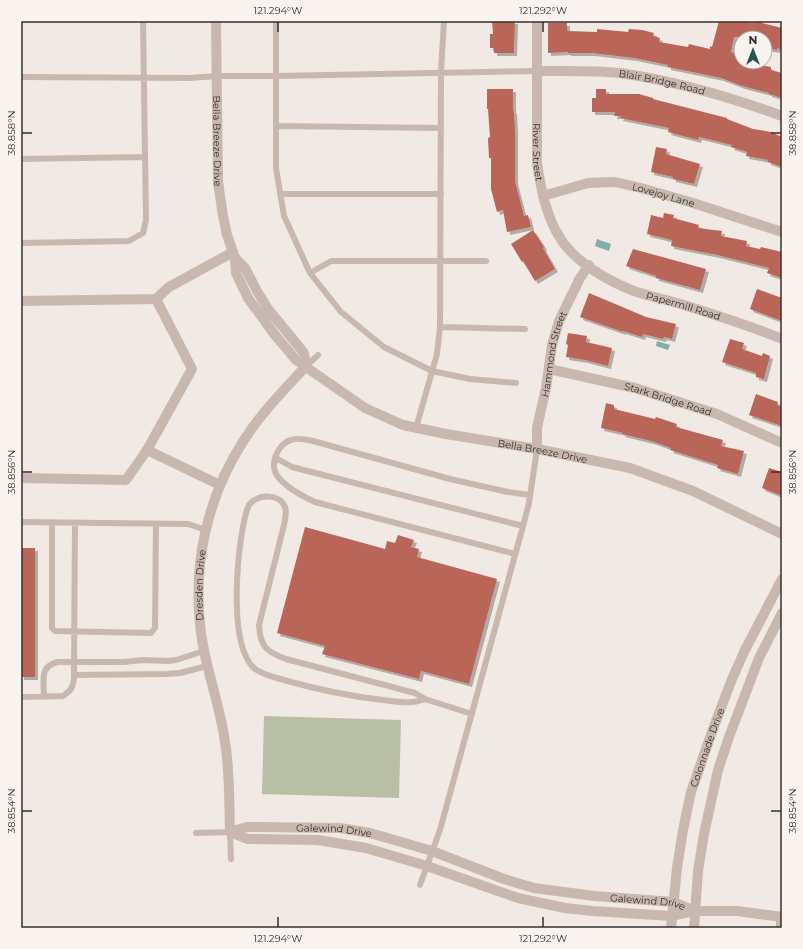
<svg xmlns="http://www.w3.org/2000/svg" width="803" height="949" viewBox="0 0 803 949" font-family="Montserrat,sans-serif">
<style>
.pitch{fill:#b9bfa4}
.water{fill:#84aca9}
.building{fill:#b96559;filter:url(#shadow)}
.lines{fill:none;stroke-linecap:round;stroke-linejoin:round}
.service{stroke:#c9b8af;stroke-width:6}
.minor{stroke:#c9b8af;stroke-width:10}
.tertiary{stroke:#c9b8af;stroke-width:10}
.ticks{fill:none;stroke:#392f2c;stroke-width:1.5}
.labels{text-anchor:middle;dominant-baseline:central;stroke-width:3.5;stroke-linejoin:round;paint-order:stroke}
.street-label{font-size:10px;fill:#392f2c;stroke:#f9f3ef}
.neatline{fill:none;stroke:#392f2c;stroke-width:1.5}
.ticks-label{font-size:10px;text-anchor:middle;fill:#392f2c}
</style>
<defs>
<filter id="shadow"><feDropShadow dx="3" dy="3" stdDeviation="0" flood-color="#0004"/></filter>
</defs>
<rect width="100%" height="100%" fill="#f1e9e3"/>
<path class="pitch" d="M264,716L401,720L399,798L262,794Z"/>
<path class="water" d="M597,239L611,244L609,251L595,246Z
M657,341L670,345L668,350L656,346Z"/>
<path class="building" d="M492,21H515L514,53H494V48H490V34H493Z
M719,21H744L753,23L754,21H762V23L782,28V50L777,48V50L765,48V38L734,37L731,52L741,56V62L771,67V70L782,73V98L769,94V93L742,86L721,78L668,67V65L634,58L592,53H568V52L548,53V23H567V31L597,32V29L628,32L629,29L642,30L654,33L653,36L660,38L659,42L688,47L689,44L710,49V46L712,47Z
M487,89H513V111H514L515,132V181L524,216L528,215L531,227L507,232L503,210L497,212L491,189V158H489L488,138L490,137L488,109H487Z
M596,89H606V94H639L653,98V99L727,118V119L753,129L771,132L782,137V167L768,162V160L746,156L747,152L731,147L732,145L699,137L698,140L668,132L669,128L620,118L621,116H614L615,112H592V98H596Z
M656,147L667,149L666,154L700,164L694,184L673,179V177L651,172Z
M664,213L674,215L673,218L699,225L698,228L722,231L721,236L747,241L746,246L760,249L761,247L782,252V278L767,273L769,268L717,255L671,246L672,240L647,234L651,215L663,218Z
M533,230L544,247L543,248L555,269L535,281L523,261L522,262L511,244Z
M633,249L706,269L700,290L656,278V276L626,266Z
M757,289L782,298V321L750,309Z
M589,293L646,317L676,324L672,339L664,337L663,339L643,334L642,337L623,331V332L580,317Z
M568,333L587,336L586,342L612,348L608,366L585,360L566,357L568,345L566,344Z
M730,339L744,343L742,349L762,356L763,353L770,356L764,379L756,377V373L722,362Z
M756,394L778,402L777,405L782,407V426L749,415Z
M606,403L614,405V409L655,419L656,417L677,424L676,427L723,440L721,446L744,451L738,474L717,468L718,465L670,450L671,448L651,441L622,434L623,433L601,428Z
M769,468L782,472V496L762,488Z
M305,527L385,549L387,541L395,543L398,535L414,540L411,547L419,549L417,557L497,579L469,684L421,671L419,679L322,654L325,646L277,633Z
M21,548H35V677H21Z"/>
<g class="lines">
<path class="service" d="M276,21V168L284,216L310,273L341,312L384,347L432,371L470,379L516,383
M21,77L190,78L217,76H276L537,71
M276,126L441,128
M21,159L145,157
M280,194H441
M21,243L129,241L143,233L146,220L143,21
M310,273L331,261H486
M440,327L525,329
M306,366L318,355
M416,428L437,354L440,327L441,72L444,21
M276,458L292,467L523,526
M21,522L188,524L206,530
M52,523V628L55,631L151,633L155,628L156,524
M515,554L315,502C302,496 288,489 279,478C268,466 277,444 291,440C298,437 306,440 313,441L450,479L508,492L530,495
M74,675L167,674L180,673L207,666
M21,697L63,696C71,691 73,687 74,678L75,523
M44,697C44,681 39,666 58,662H124L143,660L168,661L176,660L204,651
M425,699C421,700 417,702 413,702C403,703 392,701 383,700C347,696 319,690 284,680C274,677 262,675 254,668C229,645 237,563 242,532C244,523 245,513 249,505C256,494 280,493 285,507C287,513 285,519 284,525L259,625C260,647 267,652 286,659L415,693L425,699L472,714
M196,833L230,832L231,859
M420,885L440,830L523,526L529,503L537,449
M779,917V928"/>
<g class="minor">
<path id="s1" d="M537,21V163C541,189 546,216 560,238C575,262 608,281 634,291C651,297 669,300 687,306C719,316 751,326 782,339"/>
<path id="s2" d="M537,71C564,71 593,70 620,73C675,81 730,97 782,116"/>
<path id="s3" d="M543,196L588,183L615,182L641,188L690,202L782,232"/>
<path d="M21,301L156,299L169,287L233,252"/>
<path id="s4" d="M549,369L635,388L717,414L782,443"/>
<path id="s5" d="M537,449V428L546,388L552,345L559,321L580,278L589,265"/>
<path d="M147,450L220,485"/>
<path d="M21,478L126,480L147,450L192,369L156,299"/>
<path d="M695,911H737L782,917"/>
</g>
<g class="tertiary">
<path id="s6" d="M216,21L218,182L223,216L227,235L235,258L236,273L248,298L275,335L296,360L365,408L403,425L446,434L537,449L630,468L693,491L782,534"/>
<path d="M235,258L245,268L257,291L268,309L304,353L306,366"/>
<path id="s7" d="M230,832C229,802 230,772 225,742C220,705 206,670 201,633C192,565 207,497 244,440C261,413 284,390 306,366"/>
<path id="s8" d="M230,832L247,827H257L340,828L370,833L432,851L504,879L534,888L594,896L673,902L695,911"/>
<path d="M230,832L248,839L318,840L366,848L427,866L518,898L565,908L593,911L671,916L694,911"/>
<path id="s9" d="M671,928L677,868L683,830L691,792L713,729L732,679L745,650L782,579"/>
<path d="M694,928L698,871L704,834L718,770L729,737L759,658L782,613"/>
</g>
</g>
<path class="ticks" d="M278,22V32M543,22V32M22,133H32M771,133H781M22,472H32M771,472H781M22,811H32M771,811H781M278,917V927M543,917V927"/>
<g class="labels">
<g class="street-label">
<text stroke="none"><textPath href="#s2" startOffset="126">Blair Bridge Road</textPath></text>
<text stroke="none"><textPath href="#s6" startOffset="120">Bella Breeze Drive</textPath></text>
<text stroke="none"><textPath href="#s1" startOffset="131">River Street</textPath></text>
<text stroke="none"><textPath href="#s3" startOffset="124">Lovejoy Lane</textPath></text>
<text stroke="none"><textPath href="#s1" startOffset="365">Papermill Road</textPath></text>
<text stroke="none"><textPath href="#s5" startOffset="97">Hammond Street</textPath></text>
<text stroke="none"><textPath href="#s4" startOffset="123">Stark Bridge Road</textPath></text>
<text stroke="none"><textPath href="#s6" startOffset="628">Bella Breeze Drive</textPath></text>
<text stroke="none"><textPath href="#s7" startOffset="250">Dresden Drive</textPath></text>
<text stroke="none"><textPath href="#s9" startOffset="185">Colonnade Drive</textPath></text>
<text stroke="none"><textPath href="#s8" startOffset="105">Galewind Drive</textPath></text>
<text stroke="none"><textPath href="#s8" startOffset="429">Galewind Drive</textPath></text>
</g>
</g>
<rect width="803" height="949" fill="none" stroke="#f9f3ef" stroke-width="44"/>
<g transform="translate(753 50)"><circle r="19" fill="#f9f3ef" stroke="#aca5a1"/>
<path d="M0-3L7 15L0 10L-7 15Z" fill="#265653"/>
<text y="-6" font-size="11" font-weight="bold" text-anchor="middle" fill="#392f2c">N</text>
</g>
<rect x="22" y="22" width="759" height="905" class="neatline"/>
<g class="ticks-label">
<text x="278" y="14">121.294°W</text>
<text x="543" y="14">121.292°W</text>
<text transform="translate(11 133) rotate(-90)" y="4">38.858°N</text>
<text transform="translate(792 133) rotate(-90)" y="4">38.858°N</text>
<text transform="translate(11 472) rotate(-90)" y="4">38.856°N</text>
<text transform="translate(792 472) rotate(-90)" y="4">38.856°N</text>
<text transform="translate(11 811) rotate(-90)" y="4">38.854°N</text>
<text transform="translate(792 811) rotate(-90)" y="4">38.854°N</text>
<text x="278" y="942">121.294°W</text>
<text x="543" y="942">121.292°W</text>
</g>
</svg>
